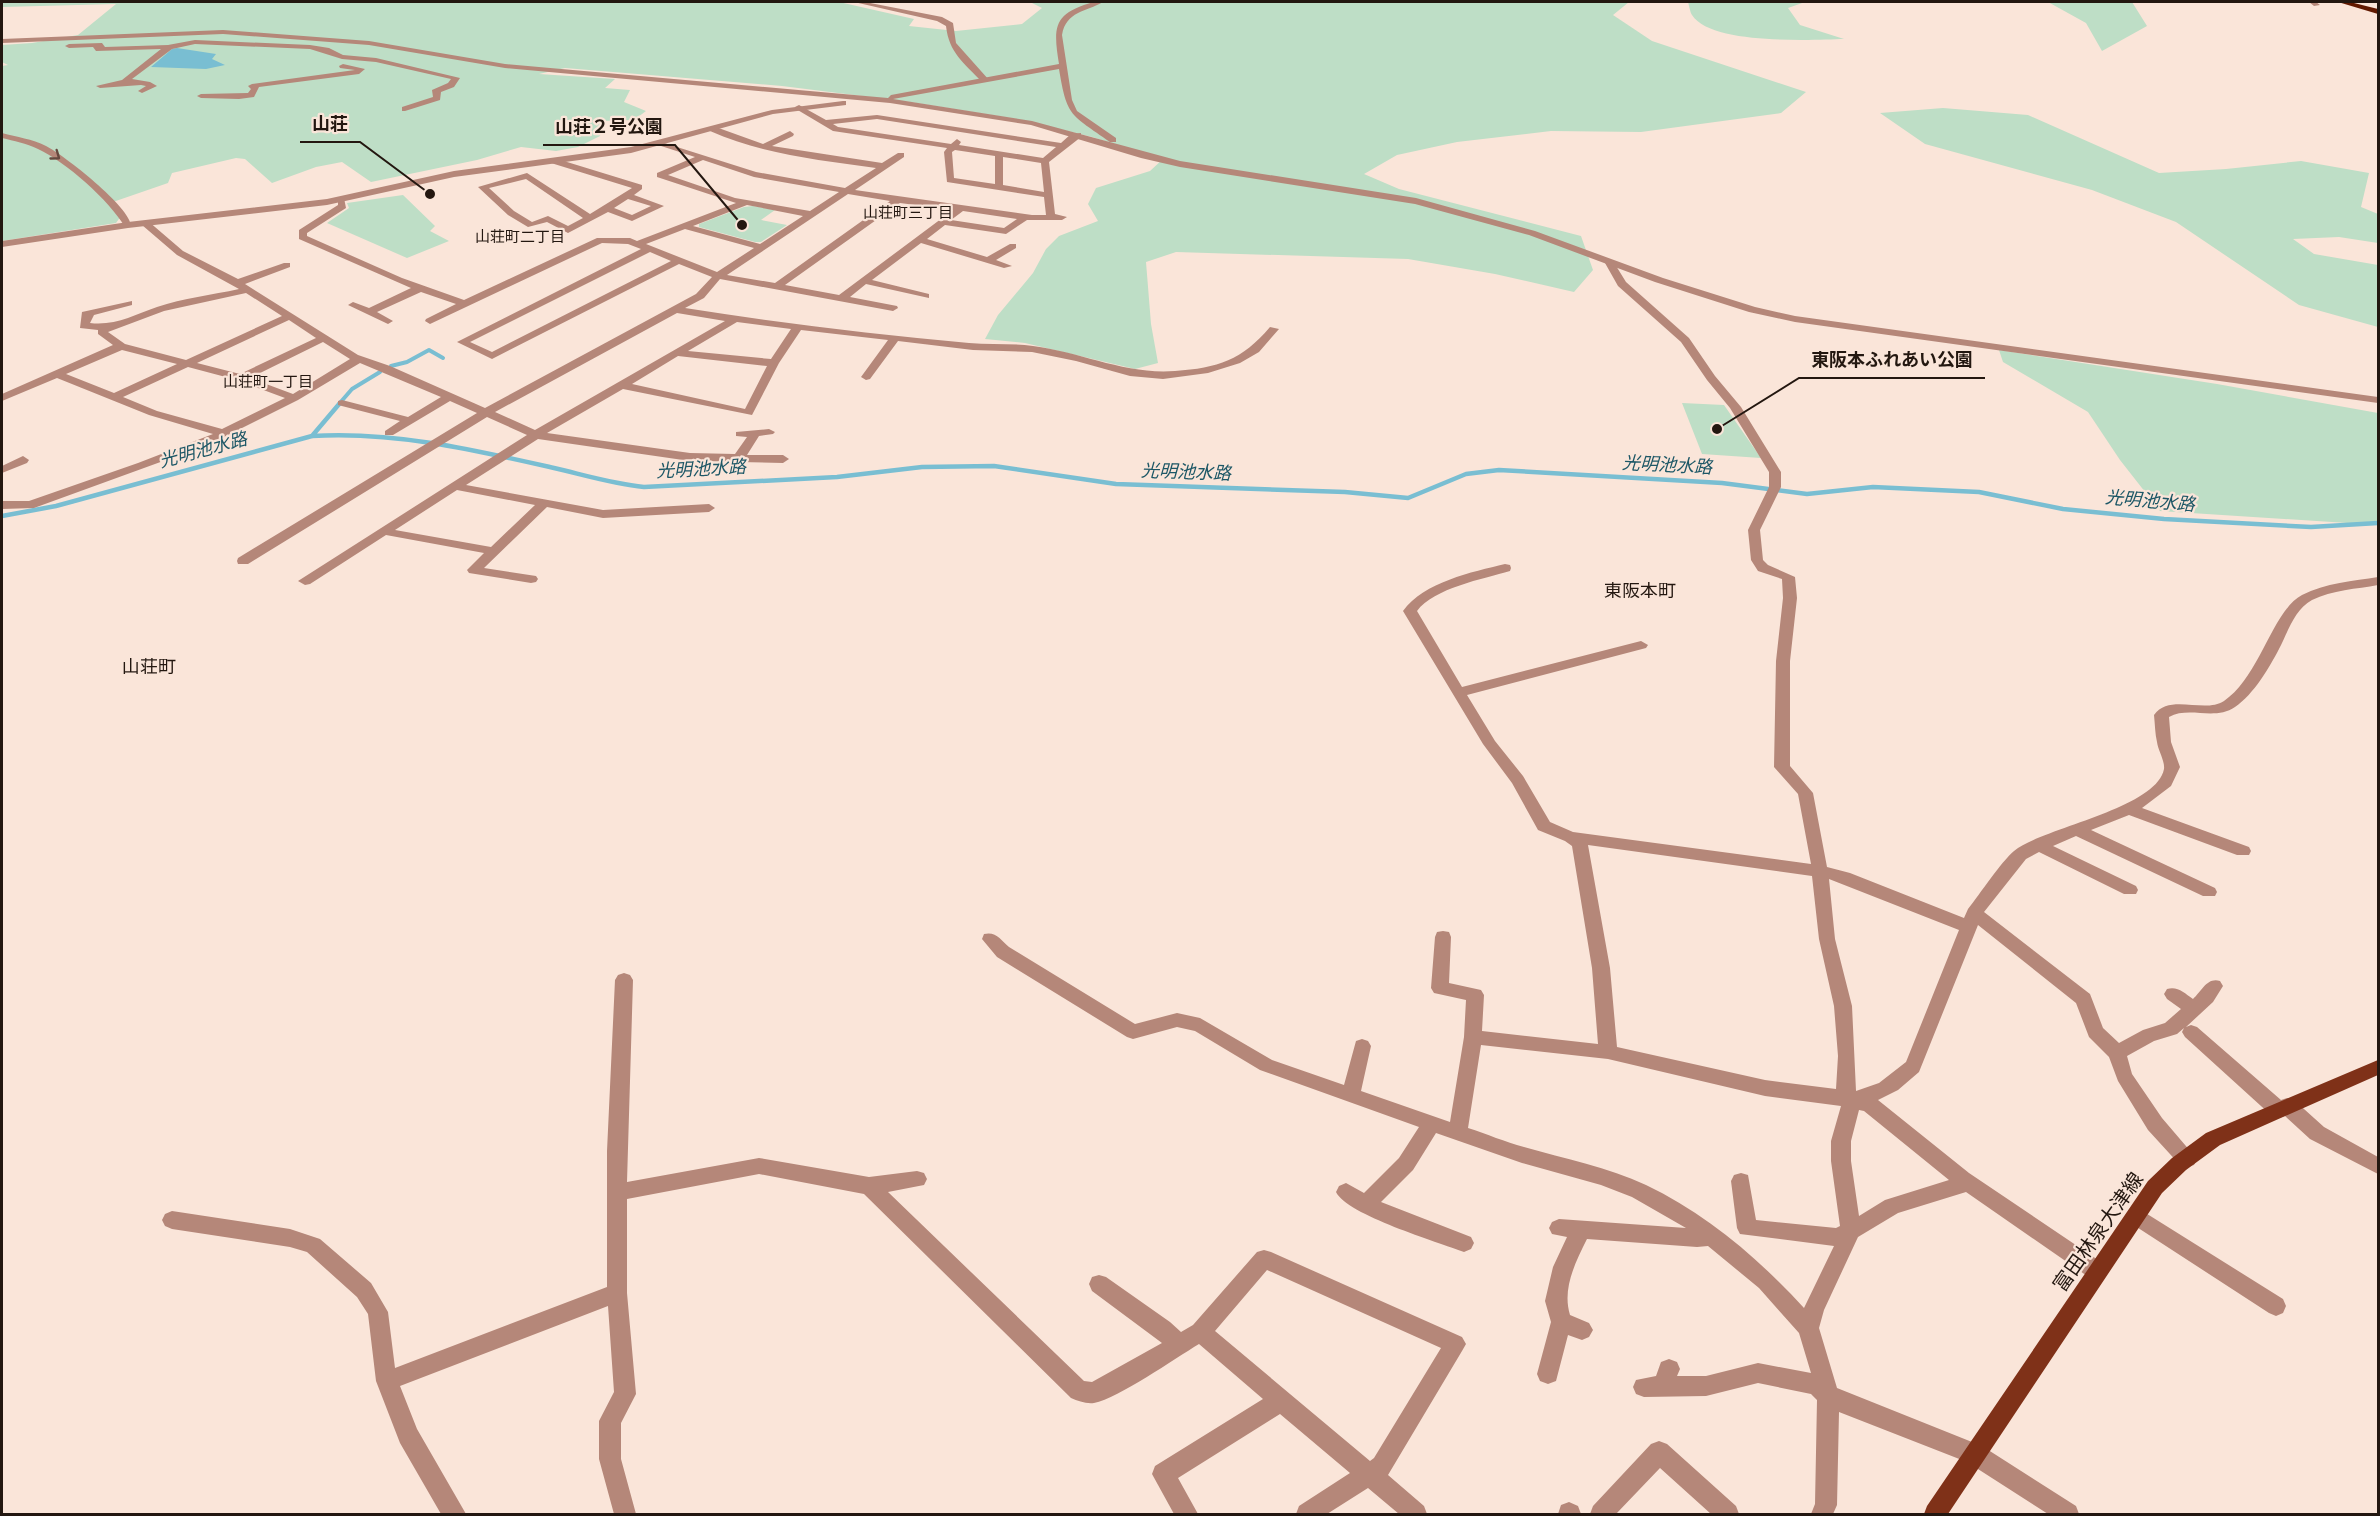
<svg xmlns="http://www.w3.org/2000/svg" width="2380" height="1516" viewBox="0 0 2380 1516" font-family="Arial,'Noto Sans JP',sans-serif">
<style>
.green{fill:#bedec6}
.water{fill:#79bed2}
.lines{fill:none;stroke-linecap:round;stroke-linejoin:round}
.stream-far1{stroke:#79bed2;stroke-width:4}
.stream{stroke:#79bed2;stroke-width:4.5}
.pedestrian{fill:#b58779;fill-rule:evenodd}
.minor{fill:#b58779;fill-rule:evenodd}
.tertiary{fill:#b58779;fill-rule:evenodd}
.primary{fill:#7f3118;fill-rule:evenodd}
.motorway{fill:#611900;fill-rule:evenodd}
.oneway{stroke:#65493f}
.labels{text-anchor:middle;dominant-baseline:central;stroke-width:4.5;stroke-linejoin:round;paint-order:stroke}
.far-neighbourhood-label{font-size:15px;fill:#231710;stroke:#fae5d9}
.water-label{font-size:18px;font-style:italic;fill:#1d5766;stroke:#fae5d9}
.neighbourhood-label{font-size:18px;fill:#231710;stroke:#fae5d9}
.near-street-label{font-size:20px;fill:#231710;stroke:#fae5d9}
.leader{fill:none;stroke:#231710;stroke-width:2}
.callout-dot{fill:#231710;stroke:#fae5d9;stroke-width:2}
.callout-label{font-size:18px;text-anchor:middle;font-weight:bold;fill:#231710;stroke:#fae5d9;stroke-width:4.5;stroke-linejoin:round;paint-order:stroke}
</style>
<rect width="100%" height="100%" fill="#fae5d9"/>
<path class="green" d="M2,2H839L914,19L909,26L956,31L1022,24L1042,8L1030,2H1629L1613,15L1652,41L1806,92L1781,113L1641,132L1551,131L1457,142L1397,155L1364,174L1399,189L1581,236L1593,270L1574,292L1495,274L1408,259L1176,252L1146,262L1151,324L1158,363L1135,369L1025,343L985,339L998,315L1033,273L1046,249L1059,236L1098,221L1088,204L1096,188L1150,171L1163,159L1092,137L1022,120L910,102L782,86L565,68L539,74L615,79L605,88L630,90L624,102L646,111L634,120L603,121L600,136L578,147L556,151L521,147L477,160L371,182L342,162L316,167L272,183L245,159L236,158L172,173L168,183L110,203L121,216L116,223L2,241V66L8,65L2,62V45L32,43L78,35L116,4L2,7Z
M1688,2H1805L1788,8L1800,25L1844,39C1811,40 1711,45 1692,15C1690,12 1689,5 1688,2Z
M2048,2H2132L2147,26L2102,51L2086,23Z
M1943,108L2028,115L2159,173L2226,169L2301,161L2369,173L2361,207L2378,214V243L2339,237L2293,239L2314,254L2378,265V327L2299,305L2176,222L2092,190L1925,144L1880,113Z
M403,195L435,226L430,231L449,241L407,258L327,223L349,208L347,203Z
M753,206L775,210L761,220L787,225L761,242H755L699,227V224L744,207Z
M1999,350L2217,384L2378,413V525L2160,511L2120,460L2088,412L2003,362Z
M1682,403L1724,405L1761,458L1702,454Z"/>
<path class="water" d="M177,48L216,54L212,59L225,65L206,69L151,67L172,49Z"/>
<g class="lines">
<path class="stream-far1" d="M391,366L407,362L429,350L443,358
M339,404L352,389L380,372"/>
<path class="stream" d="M312,436L340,403
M2,516L56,506L312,436C394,431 475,450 554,468C584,475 613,484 644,487L837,477L922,467L994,466L1116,484L1345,492L1408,498L1466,474L1499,470L1722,483L1807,494L1873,487L1979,492L2063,509L2164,519L2311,527L2378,523"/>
<path class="pedestrian" d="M195,40L310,45L329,48L343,55L376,58L460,78L454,87L441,92L440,100L405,111H402V107L433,97L432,90L448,83L451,79L376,62L342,59L310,49L195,44L172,49L132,79L150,82L157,86L142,93L138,91L146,86L141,85L100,88L96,86L122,80L161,49L96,51L93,47L69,48L65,46L69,44L102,43L105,47L168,45Z
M343,64L365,69L359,74L259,87L254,97L239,99L201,98L197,96L201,94L248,93L251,89L248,86L252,84L355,70L340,68L339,66Z"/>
<path class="minor" d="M854,2H865L942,17L953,23L956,43L989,80L982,82C964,63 949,53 946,26L937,21Z
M2309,2H2316L2320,5L2314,6Z
M799,105L826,120L877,115L1061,143L1071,134L1081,133V137L1049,162L1055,214L1067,217L1062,220H1027L1006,234L945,225L927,239L987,257L1010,244H1016V248L996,260L1012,266L1004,268L921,243L872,280L929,294V298L866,284L850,297L897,306L898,308L893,311L720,279L704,298L685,308C779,323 874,334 969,343C990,345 1012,343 1033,346C1081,352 1126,375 1175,371C1218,368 1242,360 1270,327L1279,329L1259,352L1240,363L1208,373L1163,379L1130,376L1076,361L1032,352L973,350L898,341L870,379L866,380L861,377L888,340L801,330L779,363L752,415L623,389L547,433L690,453L735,454L747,437L736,436V432L769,429L775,432L773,434L759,436L747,455H783L789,459L783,463L690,461L538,439L466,485L603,510L709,504L715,508L709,512L603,518L547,507L484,568L536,576L538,579L536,582L531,583L469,573L467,570L484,553L386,535L310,584L305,585L298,581L527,435L487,417L248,564H238L237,561L238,558L477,413L450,401L393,435H385V431L400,421L338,405V401L342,400L408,417L441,397L360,363L298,400L210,444L34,508L2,509V501H29L138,463L213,434L149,415L57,378L2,401V394L113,345L98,334V330L80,328L82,312L132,301V305L94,315L90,323C115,326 134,315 157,307C183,298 212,295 239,289L177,255L142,225V221H148L183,251L238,279L284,263H290V267L245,284L358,355L390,366L485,408L696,294L712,277L679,264L492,359L457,342L641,249L628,244L602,243L430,324L425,321L426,319L456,304L421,292L377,312L393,321L388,324L348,305L353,302L369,308L411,288L299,239V230L338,205V198H344L346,208L307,233V236L402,278L464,300L597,238H630L637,241L736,203L657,177V173L695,157L658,145V141L756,172L845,188L876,168C819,160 762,154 710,131L709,129L713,126L763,144L790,131L794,134L793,136L772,146L882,163L898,153H904V157L855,190L1032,215H1046L1044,197L947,182L944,152L947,148L833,131L796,109L795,107ZM877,119L1056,147L1043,158L959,145L961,142L957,139L951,144L838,127L833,124ZM955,150L995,156V184L954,178L952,152ZM1003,157L1041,163L1044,192L1003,185ZM703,160L754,177L839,192L810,211L735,198L668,175ZM848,194L890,201L775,283L727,275ZM900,203L953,210L839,295L785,285ZM747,205L803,216L760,244L693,226ZM963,211L1017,219L1004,228L951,220ZM685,229L754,248L717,272L646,244ZM650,252L671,261L492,352L470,342ZM246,293L282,316L186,360L125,344L108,332L164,311ZM677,313L725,321L535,430L495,412ZM289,320L316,338L240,374L197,363ZM737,322L791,329L771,359L688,351ZM323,342L350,359L293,394L250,378ZM122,350L177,364L114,393L66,374ZM678,356L767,366L745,409L632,384ZM188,367L237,380L285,398L222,429L157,411L123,397ZM457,490L535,505L491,547L395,530Z
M2,133C17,137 32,139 46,146C64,155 133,209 131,227H125C109,200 66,162 38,149C26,143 14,141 2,138Z
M554,158L642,185V189L634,195L664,206L632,221L608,212L568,233L547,222L528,227L508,215L478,187L527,173L590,214L632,188L551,163L550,161ZM526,179L583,218L568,226L548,216L532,222L514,211L489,188ZM628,199L651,206L632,215L614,208Z
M1607,261H1613L1626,282L1689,338L1715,376L1741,407L1781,472V487L1760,530L1763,560L1768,565L1795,577L1797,598L1790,661V766L1813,793L1827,867L1850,873L1964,918L1968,909C1980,894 2001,862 2014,851C2044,827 2156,809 2164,769C2165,761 2158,750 2157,742C2155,734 2155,724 2154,715C2170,693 2204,714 2224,701C2260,677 2272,611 2302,595C2325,583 2354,581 2378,577V585C2357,589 2332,590 2312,600C2294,610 2288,632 2279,649C2269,668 2254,694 2235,707C2215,721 2189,706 2169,717L2171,742L2180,767L2171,786L2142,808L2249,847L2251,851L2249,855H2237L2129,815L2091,830L2215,888L2217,892L2215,896H2203L2076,836L2053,846L2136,886L2138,890L2136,894H2124L2039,852L2026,859L1984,912L2090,994L2103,1028L2119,1043L2143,1030L2165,1023L2181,1009L2167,999L2164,994L2167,989C2178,986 2184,993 2193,999C2202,991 2207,977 2220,981L2223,986L2213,1002L2186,1027L2191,1025L2197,1027L2281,1100L2287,1098L2294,1100L2324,1127L2378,1157V1174L2310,1139L2285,1116L2279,1118L2272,1116L2185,1037L2182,1032L2184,1028L2177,1034L2154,1041L2127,1056L2132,1074L2162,1118L2197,1159L2194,1165L2187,1167L2180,1165L2148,1130L2118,1081L2109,1057L2089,1037L2076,1003L1978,925L1919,1072L1898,1090L1878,1100L1969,1173L2104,1264L2107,1271L2104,1278L2097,1280L2090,1278L1966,1192L1898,1213L1858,1237L1824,1310L1819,1328L1837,1388L1982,1446L2076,1506L2079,1514H2048L1967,1462L1839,1412L1837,1505L1833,1514H1811L1815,1504L1817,1400L1811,1394L1758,1383L1706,1396L1644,1397L1636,1394L1633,1387L1636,1380L1656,1376L1661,1362L1669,1359L1677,1362L1680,1369L1677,1376H1706L1758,1363L1811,1373L1799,1333L1759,1288L1708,1246L1697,1247L1587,1239C1575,1263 1562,1289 1570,1315L1589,1323L1593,1330L1589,1337L1582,1340L1568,1335L1556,1381L1548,1384L1540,1381L1537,1374L1551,1322L1545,1301L1553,1267L1567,1237L1552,1234L1549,1228L1552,1222L1559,1219L1686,1228L1632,1197L1601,1185L1522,1163L1436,1133L1413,1170L1381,1202L1471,1237L1474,1243L1471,1249L1464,1252C1438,1242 1347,1215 1336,1192L1339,1186L1346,1183L1364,1193L1399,1158L1419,1127L1260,1070L1195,1031L1177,1027L1133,1039L1127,1037L997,957L982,939L984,934C996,931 1001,940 1009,947L1135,1024L1177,1013L1200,1018L1272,1060L1344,1085L1356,1041L1362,1039L1368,1041L1371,1046L1361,1091L1450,1122L1464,1037L1466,1000L1434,993L1431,988L1435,937L1437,932L1443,931L1449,932L1451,937L1449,983L1481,990L1484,995L1482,1031L1598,1044L1592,968L1572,846L1565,841L1538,830L1512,783L1483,744L1403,611C1424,582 1472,572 1505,564L1510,565L1511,568L1510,571C1483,579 1434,588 1417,611L1462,687L1641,641L1648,645L1646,648L1467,695L1495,741L1523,776L1550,822L1573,832L1811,864L1798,794L1774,767L1776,661L1783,598L1782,579L1758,571L1751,560L1748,530L1769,487V472L1730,408L1707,380L1681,342L1618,286L1605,263ZM1588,845L1812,876L1819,939L1834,1006L1838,1056L1836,1089L1765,1080L1617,1047L1610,968ZM1829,879L1959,930L1906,1062L1879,1083L1856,1091L1852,1006L1835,939ZM1481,1045L1608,1059L1765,1096L1841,1106L1831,1141V1161L1840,1226L1836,1228L1756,1220L1748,1175L1741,1173L1734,1175L1731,1181L1737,1228L1740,1234L1834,1246L1804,1308C1759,1259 1707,1214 1646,1185C1608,1167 1565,1159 1524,1147C1505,1142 1487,1134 1468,1128ZM1859,1110L1864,1111L1949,1180L1885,1200L1859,1216L1851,1161V1141Z
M23,456L29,460L27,463L2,473V466Z
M624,973L630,975L633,980L627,1182L759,1158L869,1177L917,1171L924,1173L927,1179L924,1185L888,1192L1084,1381L1092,1382L1162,1343L1092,1291L1089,1284L1092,1277L1099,1275L1106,1277L1170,1322L1181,1332L1193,1325L1257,1252L1264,1250L1271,1252L1462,1337L1466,1344L1462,1351L1388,1475L1424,1506L1427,1514H1399L1368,1488L1327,1514H1296L1299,1506L1350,1473L1280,1414L1178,1478L1198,1514H1174L1152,1474L1155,1466L1263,1399L1199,1344C1174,1359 1119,1398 1094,1403C1086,1404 1078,1401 1071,1398L864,1194L759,1174L627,1199V1293L636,1394L621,1423V1459L636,1514H614L599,1459V1421L614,1392L608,1306L400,1386L417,1429L466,1514H441L400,1443L376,1381L368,1314L357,1297L307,1252L290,1247L172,1229L165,1226L162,1220L165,1214L172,1211L290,1229L320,1239L371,1283L388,1312L395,1368L607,1287V1151L615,980L618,975ZM1267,1270L1441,1348L1374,1458L1370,1461L1215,1331Z
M2136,1207L2283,1299L2286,1306L2283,1313L2276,1316L2269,1313L2129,1222L2126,1216L2129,1210Z
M1659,1441L1667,1444L1736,1506L1739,1514H1711L1660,1468L1616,1514H1590L1593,1506L1651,1444Z
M1569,1502L1578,1506L1581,1514H1558L1561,1505Z"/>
<path class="tertiary" d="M1094,2H1103C1086,12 1066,11 1062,35L1072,100L1077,111L1116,138V142H1110C1071,114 1067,118 1059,69L893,99L1032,121L1180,161L1416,198L1535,231L1663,278L1755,307L1795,316L2378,397V403L1795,322L1749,312L1655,282L1529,235L1415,204L1180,167L1141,158L1031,125L890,103L505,68L369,45L223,34L2,43V39L223,30L369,41L505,64L888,98L891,95L1059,64C1053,27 1053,13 1094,2Z
M843,101H846V105L773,114L631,153L454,177L327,205L128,228L2,247V241L128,222L327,199L454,171L631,147L772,110Z"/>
<path class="primary" d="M2378,1060V1075L2220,1145L2186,1170L2162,1193L1948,1514H1924L1927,1506L2148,1181L2172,1158L2206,1133Z"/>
<path class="motorway" d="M2338,2H2350L2378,9V14Z"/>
</g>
<defs><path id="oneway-chevron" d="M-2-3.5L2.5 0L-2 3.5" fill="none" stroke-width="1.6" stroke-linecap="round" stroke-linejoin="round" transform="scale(1.5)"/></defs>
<use class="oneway" href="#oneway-chevron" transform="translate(56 156) rotate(36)"/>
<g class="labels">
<g class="far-neighbourhood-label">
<text x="908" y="212">山荘町三丁目</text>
<text x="520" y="236">山荘町二丁目</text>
<text x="268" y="381">山荘町一丁目</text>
</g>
<g class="water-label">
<text transform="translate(203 450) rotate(-15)">光明池水路</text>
<text transform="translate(1667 465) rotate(3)">光明池水路</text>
<text transform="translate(701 469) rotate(-3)">光明池水路</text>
<text transform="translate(1186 472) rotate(2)">光明池水路</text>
<text transform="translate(2150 501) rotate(5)">光明池水路</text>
</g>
<g class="neighbourhood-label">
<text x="1640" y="591">東阪本町</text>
<text x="149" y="667">山荘町</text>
</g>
<g class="near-street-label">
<text transform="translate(2098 1232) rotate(-55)">富田林泉大津線</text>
</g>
</g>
<path class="leader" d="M430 194L360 142H300M742 225L675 145H543M1717 429L1799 378H1985"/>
<g class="callout-dot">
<circle cx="430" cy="194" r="6"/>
<circle cx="742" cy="225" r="6"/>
<circle cx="1717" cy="429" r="6"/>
</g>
<g class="callout-label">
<text x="330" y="130">山荘</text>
<text x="609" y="133">山荘２号公園</text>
<text x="1892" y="366">東阪本ふれあい公園</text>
</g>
<rect width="2380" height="1516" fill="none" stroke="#231710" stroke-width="6"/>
</svg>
